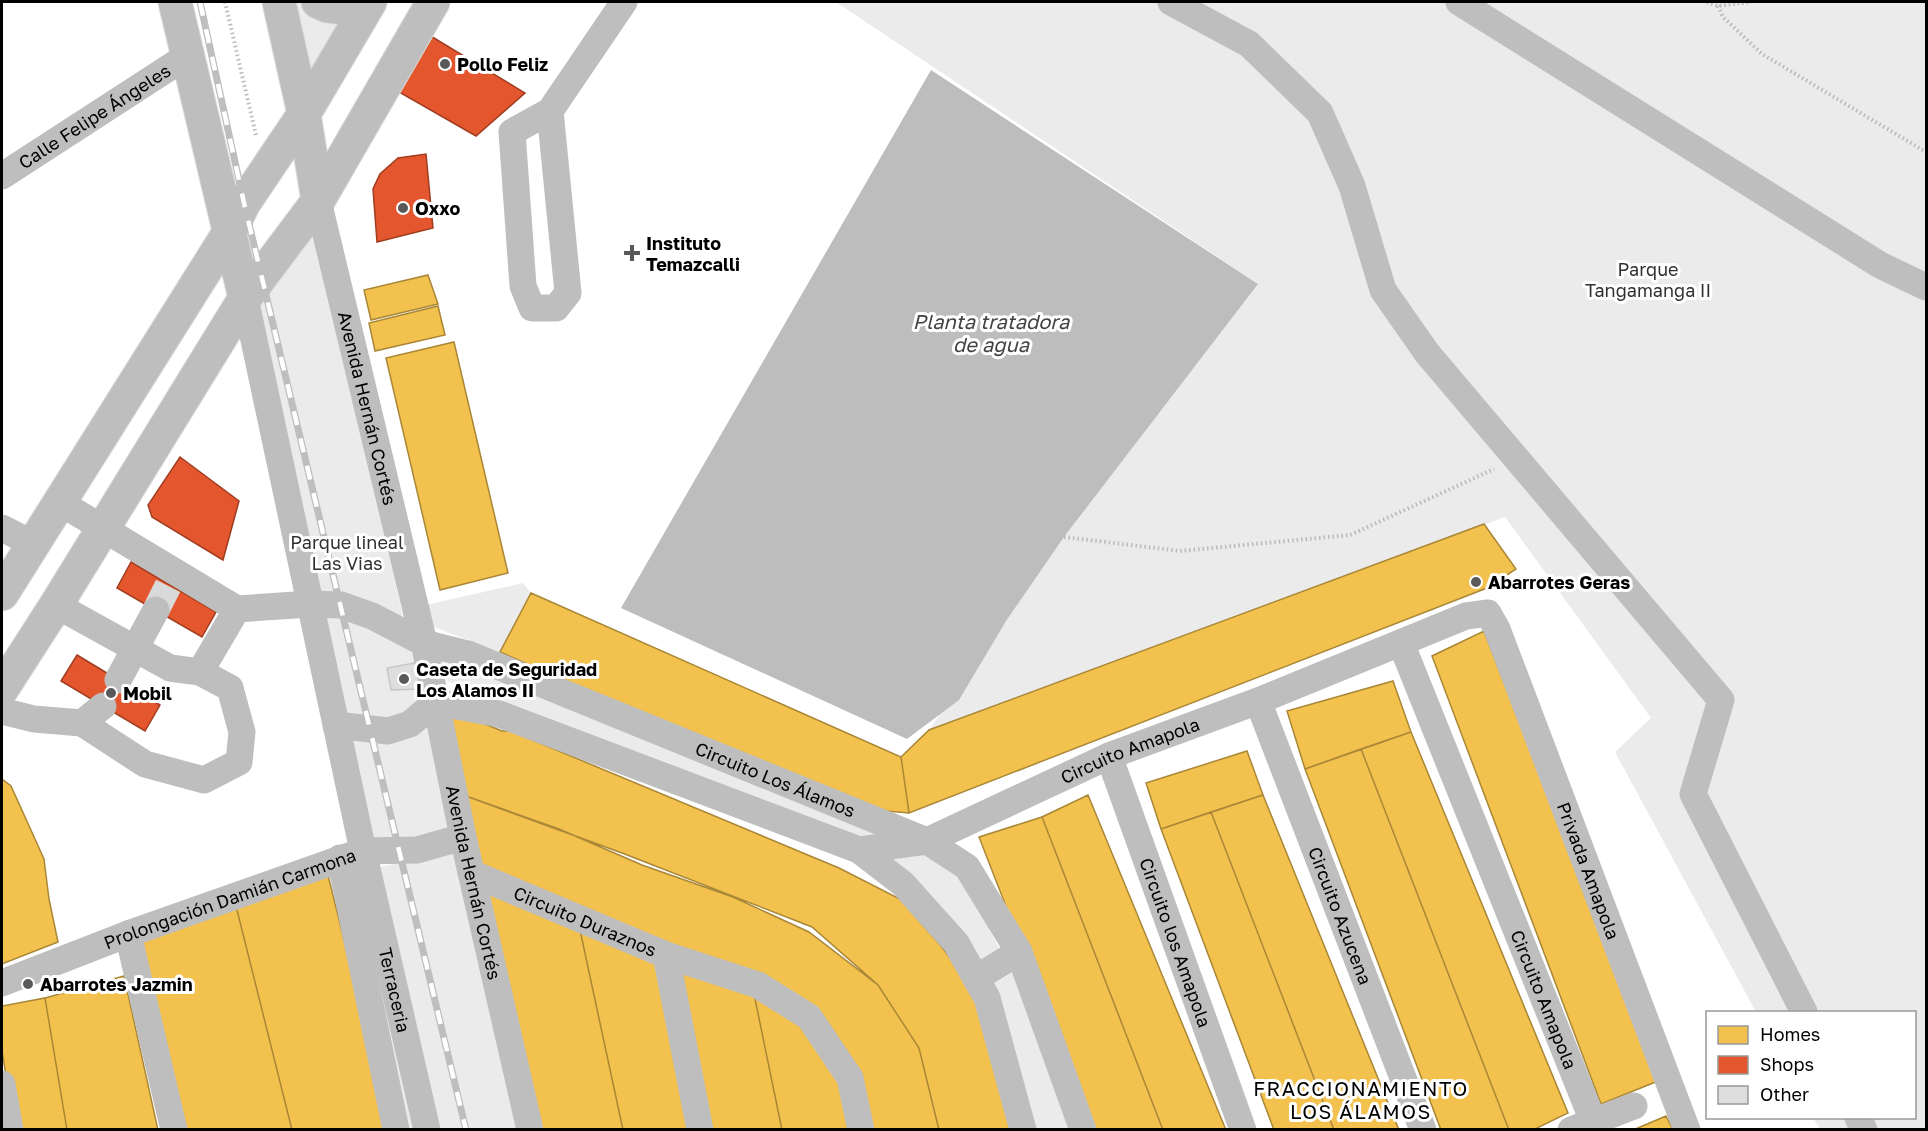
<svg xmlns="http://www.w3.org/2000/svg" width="1928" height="1131" viewBox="0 0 1928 1131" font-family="'Golos Text',sans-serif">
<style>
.green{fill:#ebebeb}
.water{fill:#bdbdbd}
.homes{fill:#f2c14e;stroke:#a98737;stroke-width:1.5}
.shops{fill:#e4572e;stroke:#a03d20;stroke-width:1.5}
.building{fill:#dedede;stroke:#c6c6c6;stroke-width:1.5}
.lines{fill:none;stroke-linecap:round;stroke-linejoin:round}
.minor-tunnel{stroke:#d9d9d9;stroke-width:27;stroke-dasharray:27 14;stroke-linecap:butt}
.major-casing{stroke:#dbdbdb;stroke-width:35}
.path{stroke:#b9b9b9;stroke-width:4;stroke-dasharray:1.5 3;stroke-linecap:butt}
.minor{stroke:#bebebe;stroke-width:27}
.major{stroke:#bebebe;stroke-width:33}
.rail-casing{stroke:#bebebe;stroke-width:7}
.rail{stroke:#fff;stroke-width:4.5;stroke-dasharray:14;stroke-linecap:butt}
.poi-dot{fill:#595959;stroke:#fff;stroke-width:2}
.labels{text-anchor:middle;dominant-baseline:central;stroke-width:6;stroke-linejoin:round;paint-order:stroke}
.poi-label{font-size:18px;font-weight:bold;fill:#000;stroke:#fff;text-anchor:start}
.street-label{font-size:18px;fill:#000;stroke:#fff}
.park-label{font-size:18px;fill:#313131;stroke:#fff}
.water-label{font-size:20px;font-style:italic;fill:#424242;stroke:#fff}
.neighbourhood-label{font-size:20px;letter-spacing:1.5px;fill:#000;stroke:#fff}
</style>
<rect width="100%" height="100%" fill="#fff"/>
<path class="green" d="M291,2H297L347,22L312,79Z
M836,2H1926V1129H1820L1813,1118H1914V1012H1756L1615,752L1651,718L1505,517L929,730L1064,537L1258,284Z
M315,228L403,617L343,597L314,595L255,307Z
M523,583L531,593L500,652L423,623L421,606Z
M318,614H341L408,637L414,663L387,668L391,690L422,689L455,837L365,850Z
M438,647L908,833L962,875L999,948L1016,972L1069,1129H1030L987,979L879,849L447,681Z
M457,853L520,1129H403L345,873Z"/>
<path class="water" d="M931,70L1258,284L1064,537L1006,621L959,700L907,739L621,608Z"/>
<path class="homes" d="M428,275L438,304L371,320L364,290Z
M438,306L445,335L375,351L369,323Z
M454,342L508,573L440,590L386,358Z
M1484,524L1516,569L1487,588L909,813L901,757L929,730Z
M531,593L901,757L909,813L861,809L500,652Z
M1484,631L1658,1081L1601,1104L1432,656Z
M1393,681L1411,732L1305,769L1287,711Z
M443,707L502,731H511L839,868L900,899L942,947L985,1007L1011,1130H939L919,1048L878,985L812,927L622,853L463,795Z
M1411,732L1568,1113L1533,1130H1509L1361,749Z
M1361,749L1509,1130H1441L1305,769Z
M1247,751L1263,795L1161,829L1146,783Z
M2,779L11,786L44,859L49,899L58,942L2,964Z
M463,795L559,829L642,865L733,897L809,932L878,985L919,1048L939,1130H871L816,1010L721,965L479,865Z
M1088,795L1226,1130H1163L1042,817Z
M1263,795L1399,1130H1334L1211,812Z
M1211,812L1334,1130H1274L1161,829Z
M1042,817L1163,1130H1093L979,837Z
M328,875L391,1130H292L236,906Z
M485,889L580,930L623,1130H540Z
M236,906L292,1130H185L138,931Z
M580,930L658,960L692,1130H623Z
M677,969L754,994L782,1130H709Z
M124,976L158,1130H67L45,998Z
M754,994L801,1022L841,1084L851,1130H782Z
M45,998L67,1130H15L2,1051V1006Z
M1666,1116L1673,1130H1633Z"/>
<path class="shops" d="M429,35L525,93L476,136L399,92Z
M426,154L433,228L377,242L373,189L380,174L398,158Z
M180,457L239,501L223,560L152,517L148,505Z
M131,562L216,612L202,637L117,588Z
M77,655L160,705L145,731L61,681Z"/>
<path class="building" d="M414,663L422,689L391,690L387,668Z"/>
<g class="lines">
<path class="minor-tunnel" d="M156,610L169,584"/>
<defs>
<path id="major" d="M175,2L245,298
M279,2L304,114L318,201
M318,2L327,6L364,11
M2,594L230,231L244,203L304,114L370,2
M2,689L56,605L245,298L318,201L433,2"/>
</defs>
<use href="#major" class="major-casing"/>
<path class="path" d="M225,2L256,135
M1707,2L1718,6L1750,2
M1718,6L1723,17L1762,54L1926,152
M1064,537L1180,551L1350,535L1494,469"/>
<g class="minor">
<path d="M1171,2L1249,44L1320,113L1352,186L1383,290L1427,353L1721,700L1693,794L1804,1012"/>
<path d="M1459,2L1880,265L1926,287"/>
<path d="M550,111L568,293L556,308H532L523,286L512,132L550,111L624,2"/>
<path id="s1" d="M2,176L187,56"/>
<path id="s2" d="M318,201L424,643L463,837L530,1130"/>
<path id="s3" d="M245,298L363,851L427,1130"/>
<path d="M2,528L33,544"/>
<path d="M56,605L170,668L200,672L237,609L59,502"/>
<path id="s4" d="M237,609L310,604L341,605L372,616L424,643L468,654L927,841L967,867L1019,952L1083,1130"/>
<path id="s5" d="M1401,643L1593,1121"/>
<path d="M118,680L156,610"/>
<path id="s6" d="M1258,701L1423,1130"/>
<path d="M2,711L34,719L82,723L103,706"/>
<path d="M82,723L145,764L204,780L239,762L242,732L230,688L200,672"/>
<path d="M336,725L388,731L410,724L436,702L499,714L859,850L903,884L956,943L987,998L1023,1130"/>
<path id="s7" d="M1109,756L1243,1130"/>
<path id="s8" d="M859,850L927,841L1109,756L1258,701L1466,616L1488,613L1497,629L1687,1130"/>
<path d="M340,858L396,1130"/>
<path id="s9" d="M471,873L666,955L758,985L809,1017L850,1078L861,1130"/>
<path d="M128,934L174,1130"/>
<path d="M666,955L700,1130"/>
<path d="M976,978L1019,952"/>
<path id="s10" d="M2,983L128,934L363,851L417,850L463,837"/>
<path d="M2,1084L10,1130"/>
<path d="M1858,1118L1864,1130"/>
<path d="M1571,1130L1634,1106"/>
</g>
<use href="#major" class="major"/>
<defs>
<path id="rail" d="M200,2L244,203L466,1130"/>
</defs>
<use href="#rail" class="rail-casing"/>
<use href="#rail" class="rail"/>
</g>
<g class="poi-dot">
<circle cx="445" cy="64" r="6"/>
<circle cx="403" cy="208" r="6"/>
<path d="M629 244h6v6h6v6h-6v6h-6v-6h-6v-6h6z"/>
<circle cx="1476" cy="582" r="6"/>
<circle cx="404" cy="679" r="6"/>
<circle cx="111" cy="693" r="6"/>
<circle cx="28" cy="984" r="6"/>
</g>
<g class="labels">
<g class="poi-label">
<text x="457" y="64">Pollo Feliz</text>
<text x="415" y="208">Oxxo</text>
<text x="646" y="243">Instituto<tspan x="646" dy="21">Temazcalli</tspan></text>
<text x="1488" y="582">Abarrotes Geras</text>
<text x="416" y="669">Caseta de Seguridad<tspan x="416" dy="21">Los Alamos II</tspan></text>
<text x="123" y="693">Mobil</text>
<text x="40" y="984">Abarrotes Jazmin</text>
</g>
<g class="street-label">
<text stroke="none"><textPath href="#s1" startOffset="110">Calle Felipe Ángeles</textPath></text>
<text stroke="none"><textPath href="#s2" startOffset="213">Avenida Hernán Cortés</textPath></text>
<text stroke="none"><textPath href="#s8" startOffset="291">Circuito Amapola</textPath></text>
<text stroke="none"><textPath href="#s4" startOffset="573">Circuito Los Álamos</textPath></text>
<text stroke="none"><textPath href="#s8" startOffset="952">Privada Amapola</textPath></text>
<text stroke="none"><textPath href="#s2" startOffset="699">Avenida Hernán Cortés</textPath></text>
<text stroke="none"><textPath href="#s10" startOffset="243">Prolongación Damián Carmona</textPath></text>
<text stroke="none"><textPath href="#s6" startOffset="230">Circuito Azucena</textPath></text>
<text stroke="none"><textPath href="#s9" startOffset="124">Circuito Duraznos</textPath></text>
<text stroke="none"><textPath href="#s7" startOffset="198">Circuito los Amapola</textPath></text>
<text stroke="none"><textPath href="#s3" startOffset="708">Terraceria</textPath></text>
<text stroke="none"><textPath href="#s5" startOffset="384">Circuito Amapola</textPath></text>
</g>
<g class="park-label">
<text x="1648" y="269">Parque<tspan x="1648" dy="21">Tangamanga II</tspan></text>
<text x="347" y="542">Parque lineal<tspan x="347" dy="21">Las Vias</tspan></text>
</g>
<g class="water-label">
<text x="991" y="321">Planta tratadora<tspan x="991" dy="23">de agua</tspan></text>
</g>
<g class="neighbourhood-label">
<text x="1361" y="1088">FRACCIONAMIENTO<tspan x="1361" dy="23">LOS ÁLAMOS</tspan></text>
</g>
</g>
<rect width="1928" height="1131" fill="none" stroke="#000000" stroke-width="6"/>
<rect x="1706" y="1011" width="210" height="108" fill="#ffffff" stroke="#999999" stroke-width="1.5"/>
<rect x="1718" y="1026" width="30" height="18" fill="#f2c14e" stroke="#999999" stroke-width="1.5"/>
<text x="1760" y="1041" font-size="18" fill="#000000">Homes</text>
<rect x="1718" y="1056" width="30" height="18" fill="#e4572e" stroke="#999999" stroke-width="1.5"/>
<text x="1760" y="1071" font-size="18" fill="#000000">Shops</text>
<rect x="1718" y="1086" width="30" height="18" fill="#dedede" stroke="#999999" stroke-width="1.5"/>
<text x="1760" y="1101" font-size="18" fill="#000000">Other</text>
</svg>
